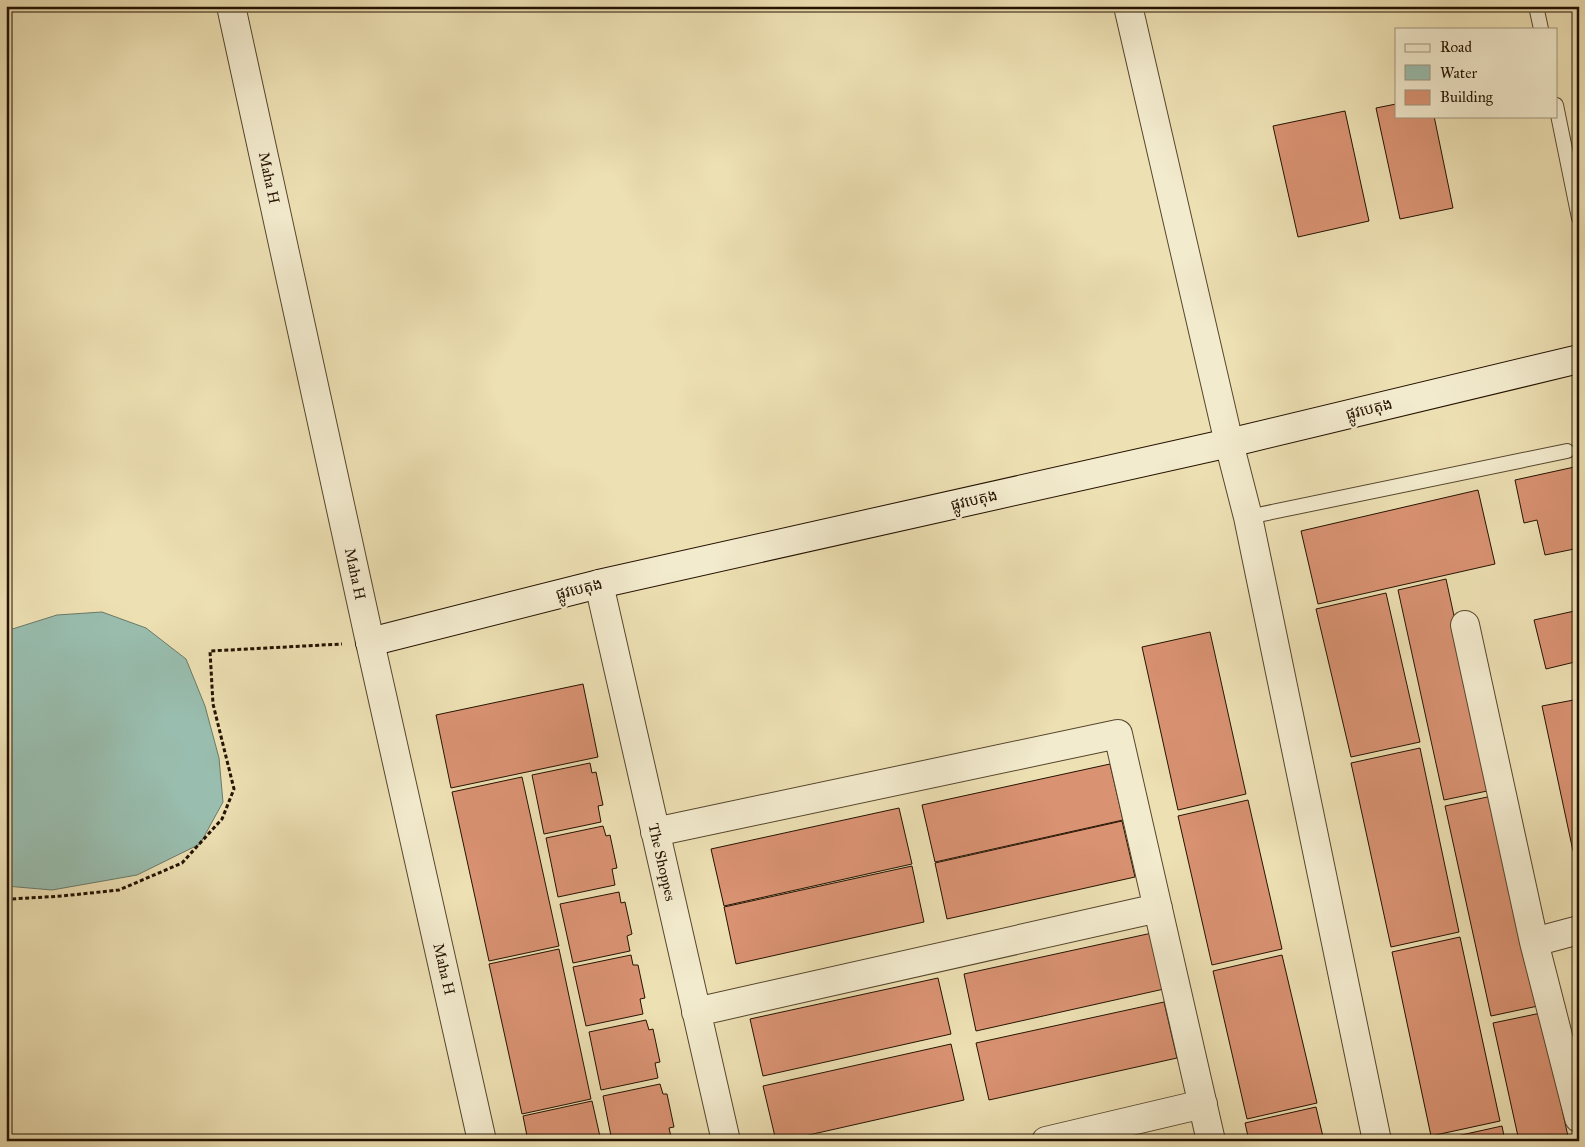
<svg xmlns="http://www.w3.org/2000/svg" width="1585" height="1147" viewBox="0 0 1585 1147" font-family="'IM FELL Great Primer','Noto Sans Khmer',serif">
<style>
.water{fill:#99bdae;stroke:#6a7968}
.building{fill:#d99272;stroke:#241200}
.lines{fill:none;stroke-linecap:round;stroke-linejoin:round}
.service-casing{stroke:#56462d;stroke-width:16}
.minor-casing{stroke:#56462d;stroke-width:30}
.tertiary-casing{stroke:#56462d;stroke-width:30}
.secondary-casing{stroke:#241200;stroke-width:30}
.path{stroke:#241200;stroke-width:3;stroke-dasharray:4 2.5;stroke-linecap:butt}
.service{stroke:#f3ebce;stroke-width:14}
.minor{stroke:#f3ebce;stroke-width:28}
.tertiary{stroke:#f3ebce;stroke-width:28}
.secondary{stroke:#f3ebce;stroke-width:28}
.labels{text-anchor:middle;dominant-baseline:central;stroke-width:5;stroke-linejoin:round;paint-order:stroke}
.street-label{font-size:15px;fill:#241200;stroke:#f3ebce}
</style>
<rect width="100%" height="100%" fill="#ede0b3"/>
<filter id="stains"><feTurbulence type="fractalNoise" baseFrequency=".004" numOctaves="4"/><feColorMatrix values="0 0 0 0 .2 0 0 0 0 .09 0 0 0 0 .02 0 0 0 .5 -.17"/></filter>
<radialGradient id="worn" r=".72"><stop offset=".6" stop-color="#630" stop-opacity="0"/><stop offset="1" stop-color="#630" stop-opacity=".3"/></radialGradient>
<path class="water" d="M102,612L146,628L186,659L205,706L219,758L223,802L200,844L137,875L52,890L6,886V631L57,615Z"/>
<path class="building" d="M1396,104V116H1434L1453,208L1400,219L1376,108Z
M1345,111L1369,221L1298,237L1273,126Z
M1579,466V548L1545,555L1537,520L1524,523L1515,480Z
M1478,490L1495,564L1318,604L1301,531Z
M1446,579L1492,790L1444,800L1398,590Z
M1386,593L1420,742L1351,757L1316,609Z
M1579,610V661L1546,669L1534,620Z
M1210,632L1246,794L1178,810L1142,647Z
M583,684L598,757L451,788L436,715Z
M1579,699V849L1573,851L1542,706Z
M1420,748L1459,932L1391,947L1351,763Z
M590,763L592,773L596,772L603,805L598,806L601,822L544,834L532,775Z
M1110,764L1123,820L935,862L922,805Z
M522,777L559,946L489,961L452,792Z
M1492,796L1538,1006L1491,1016L1445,806Z
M1248,800L1282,949L1212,965L1178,816Z
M899,808L912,864L724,906L711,849Z
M1122,821L1135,877L947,919L935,863Z
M603,826L606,836L610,835L617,868L612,869L615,885L558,897L546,838Z
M912,866L924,922L736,964L724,907Z
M619,892L621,903L625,902L632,934L627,936L630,951L573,963L560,904Z
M1152,933L1164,989L976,1031L964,974Z
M1460,937L1500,1121L1431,1136L1392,952Z
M559,949L591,1099L522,1114L489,964Z
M631,955L633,965H638L645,998L640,999L643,1014L586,1026L573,967Z
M1282,955L1317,1103L1247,1119L1213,971Z
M938,978L951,1034L763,1076L750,1019Z
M1164,1002L1177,1058L989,1100L976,1043Z
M1541,1013L1569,1141H1519L1493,1023Z
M646,1020L649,1030L653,1029L660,1062L655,1063L658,1078L601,1090L589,1032Z
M951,1044L964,1100L782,1141H776L763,1086Z
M660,1084L663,1094H667L674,1127L669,1128L672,1141H612L603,1096Z
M592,1101L601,1141H528L523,1116Z
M1316,1107L1324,1141H1249L1245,1123Z
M1502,1126L1505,1141H1434Z"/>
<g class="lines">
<defs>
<path id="service" d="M1536,6L1541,29
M1556,105L1579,218
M1248,517L1567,451"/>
<path id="minor" d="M231,6L370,642
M1128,6L1229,443L1248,517L1377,1141
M599,584L726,1141
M1465,625L1534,942L1579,1118
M655,832L1118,734L1211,1141
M1534,942L1579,930
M696,1012L1158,908
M1046,1141L1203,1104"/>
<path id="tertiary" d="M370,642L482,1141"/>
<path id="secondary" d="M370,642L599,584L1229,443L1579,359"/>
</defs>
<use href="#service" class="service-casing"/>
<use href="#minor" class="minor-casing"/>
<use href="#tertiary" class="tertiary-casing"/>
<use href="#secondary" class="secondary-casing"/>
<path class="path" d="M6,901L12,899L62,896L119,890L182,863L222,819L234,789L213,704L210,651L342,644"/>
<use href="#service" class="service"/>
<use href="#minor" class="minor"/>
<use href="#tertiary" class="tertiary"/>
<use href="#secondary" class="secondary"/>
</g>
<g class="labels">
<g class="street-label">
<text transform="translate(269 178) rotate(78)">Maha H</text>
<text transform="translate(1369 409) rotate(-14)">ផ្លូវបេតុង</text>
<text transform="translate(974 500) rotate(-13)">ផ្លូវបេតុង</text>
<text transform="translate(355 574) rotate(78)">Maha H</text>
<text transform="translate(579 589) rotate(-14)">ផ្លូវបេតុង</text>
<text transform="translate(662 862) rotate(77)">The Shoppes</text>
<text transform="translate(444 969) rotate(77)">Maha H</text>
</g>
</g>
<rect width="1585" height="1147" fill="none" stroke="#ede0b3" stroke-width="25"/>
<rect x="8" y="8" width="1570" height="1132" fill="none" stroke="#241200" stroke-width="2.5"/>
<rect x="12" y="12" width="1560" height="1122" fill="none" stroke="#241200"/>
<rect x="1395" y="28" width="162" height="90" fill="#f3ebce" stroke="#a0947c"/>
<rect x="1405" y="44" width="25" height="8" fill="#f3ebce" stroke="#a0947c"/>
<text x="1440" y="52" font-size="15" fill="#241200">Road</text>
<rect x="1405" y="65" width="25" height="15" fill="#99bdae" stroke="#a0947c"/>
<text x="1440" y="78" font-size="15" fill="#241200">Water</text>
<rect x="1405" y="90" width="25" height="15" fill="#d99272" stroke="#a0947c"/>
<text x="1440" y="102" font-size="15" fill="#241200">Building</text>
<rect width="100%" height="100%" filter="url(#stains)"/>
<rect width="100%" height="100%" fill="url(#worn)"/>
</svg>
